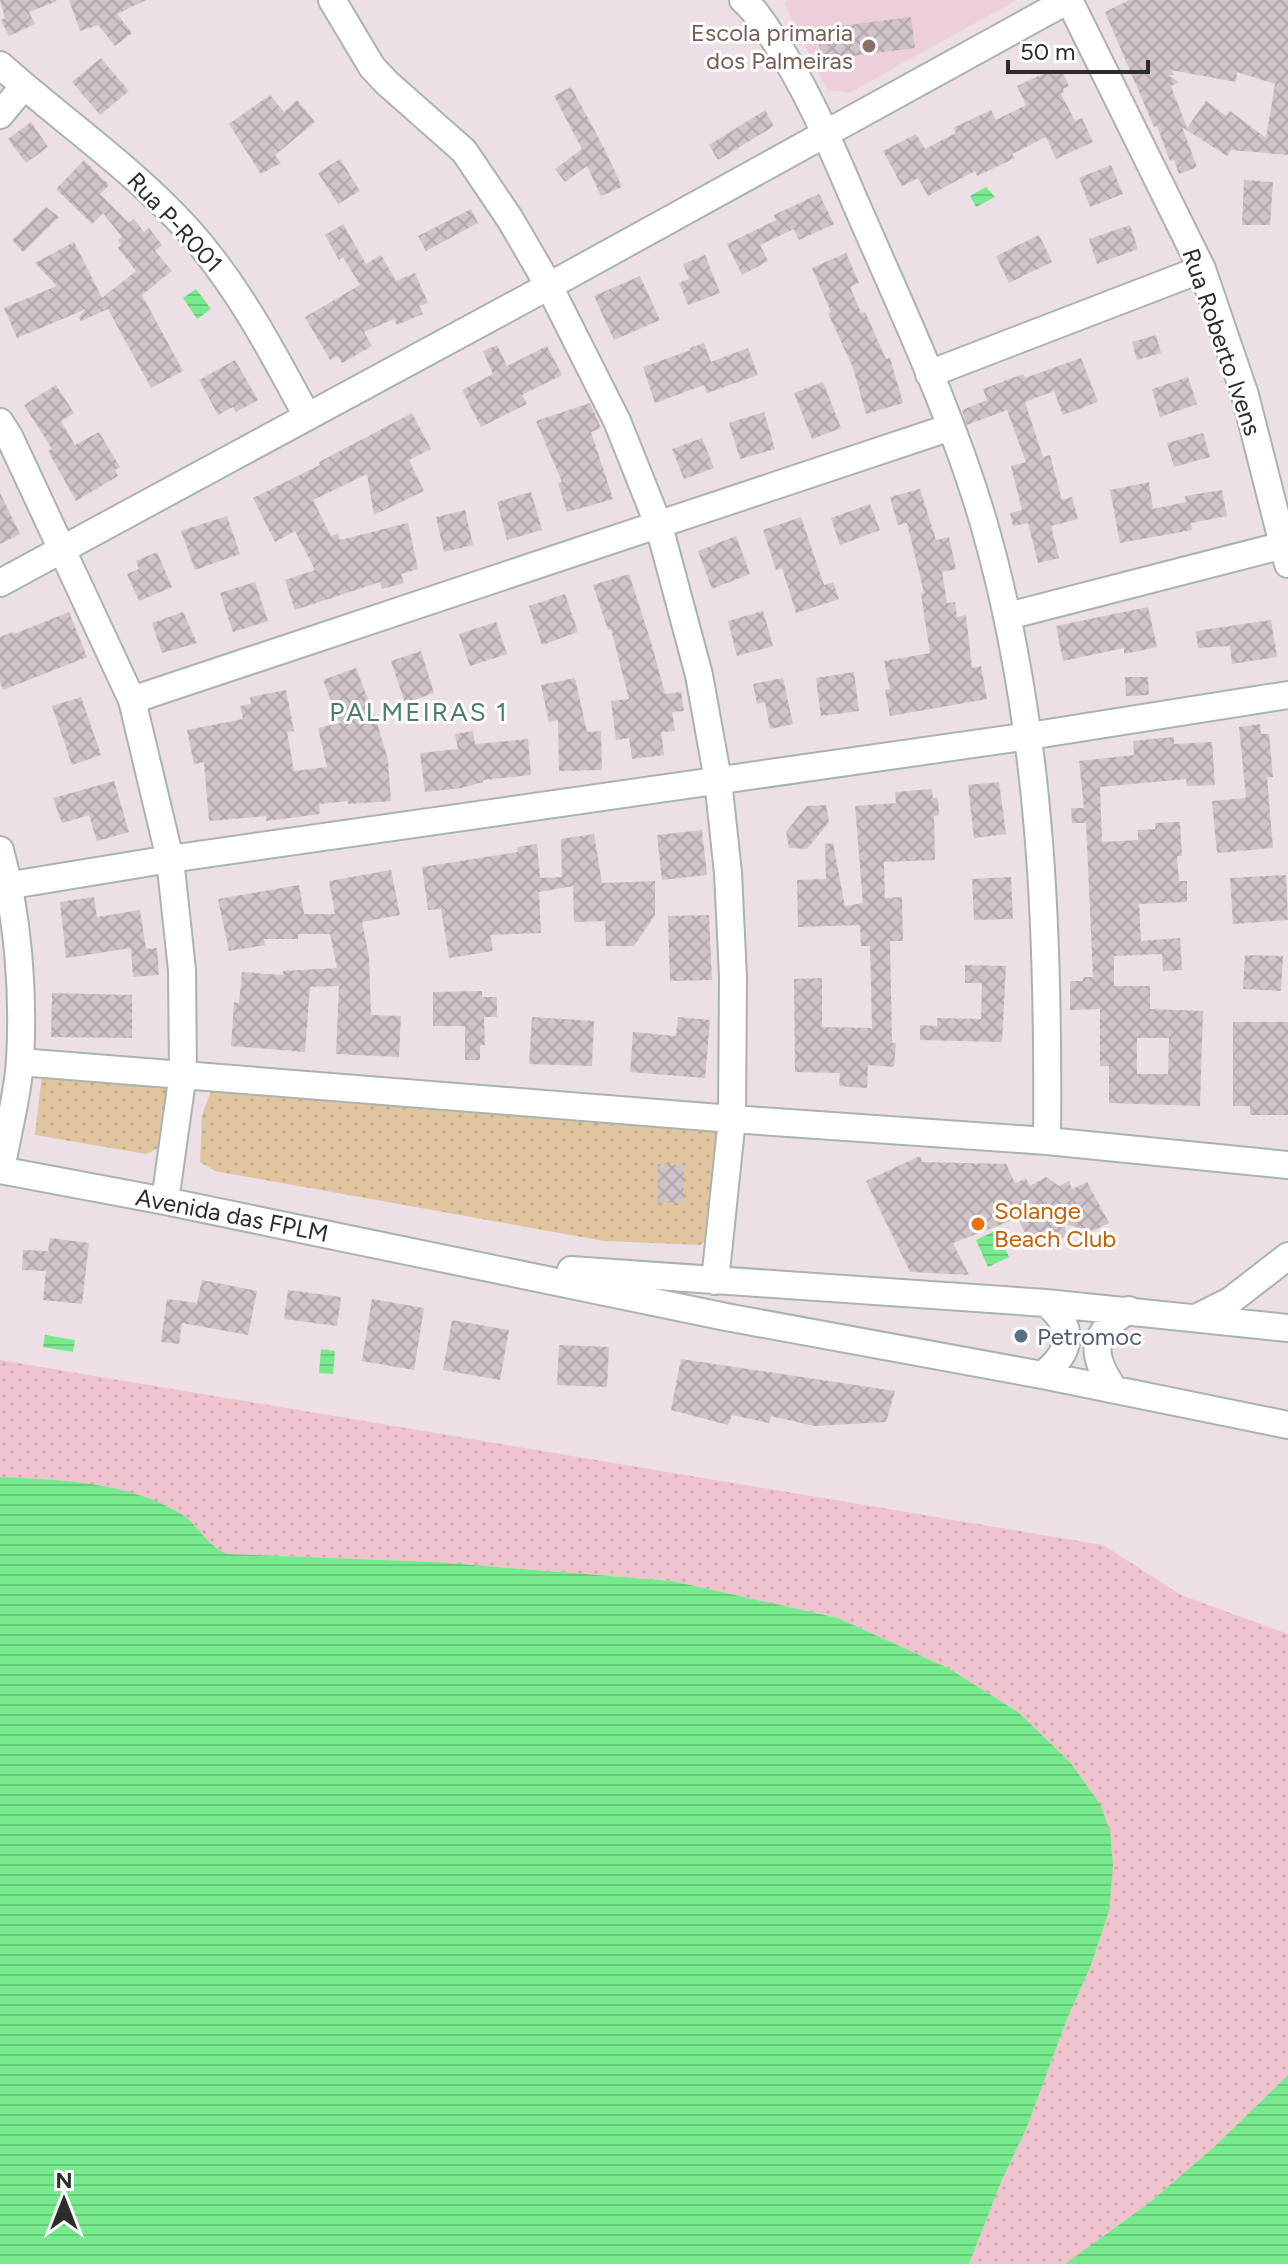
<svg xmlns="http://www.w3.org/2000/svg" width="1288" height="2264" viewBox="0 0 1288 2264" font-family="Figtree,sans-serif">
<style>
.education{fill:#edcfdc}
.grass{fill:url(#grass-dots)}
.sand{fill:url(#sand-dots)}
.water{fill:url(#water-rules)}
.building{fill:url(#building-cross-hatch);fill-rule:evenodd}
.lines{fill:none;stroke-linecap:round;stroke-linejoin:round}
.minor-casing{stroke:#a8b4b0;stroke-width:30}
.minor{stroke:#fff;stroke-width:26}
.education-dot{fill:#8d6e63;stroke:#fff;stroke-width:3}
.food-dot{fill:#e8710a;stroke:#fff;stroke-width:3}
.service-dot{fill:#5c6f8a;stroke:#fff;stroke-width:3}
.labels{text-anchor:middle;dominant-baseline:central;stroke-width:6;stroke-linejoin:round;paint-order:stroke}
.education-label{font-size:24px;fill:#785e54;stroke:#fff;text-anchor:end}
.street-label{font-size:24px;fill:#2c2c2c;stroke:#fff}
.food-label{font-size:24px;fill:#c56008;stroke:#fff;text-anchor:start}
.service-label{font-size:24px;fill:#4e5e75;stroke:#fff;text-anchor:start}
.neighbourhood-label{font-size:26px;letter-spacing:2px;fill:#4e7b6f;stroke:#fff}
</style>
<defs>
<pattern id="grass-dots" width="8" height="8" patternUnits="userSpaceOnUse" patternTransform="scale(2)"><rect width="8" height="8" fill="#e1c59e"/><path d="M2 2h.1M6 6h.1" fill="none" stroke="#c1a988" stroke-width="1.8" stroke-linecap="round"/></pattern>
<pattern id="sand-dots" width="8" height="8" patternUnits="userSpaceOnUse" patternTransform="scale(2)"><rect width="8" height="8" fill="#f0c4ce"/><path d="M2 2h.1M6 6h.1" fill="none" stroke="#cea9b1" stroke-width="1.8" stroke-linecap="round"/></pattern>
<pattern id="water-rules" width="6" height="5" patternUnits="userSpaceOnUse" patternTransform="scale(2)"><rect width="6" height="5" fill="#77ea8d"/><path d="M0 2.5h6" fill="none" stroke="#67c97a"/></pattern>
<pattern id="building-cross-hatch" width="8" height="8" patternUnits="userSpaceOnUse" patternTransform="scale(2)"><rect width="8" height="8" fill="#d0c3c9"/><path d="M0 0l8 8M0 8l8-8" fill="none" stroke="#b3a8ad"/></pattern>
</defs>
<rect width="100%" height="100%" fill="#eddfe6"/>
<path class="education" d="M788,0H1017L849,93L827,90L784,3Z"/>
<path class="grass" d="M42,1074L167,1079L171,1094L159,1148L146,1154L35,1135Z
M213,1086L718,1123V1230L700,1245L604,1241L215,1171L200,1162L202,1115Z"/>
<path class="sand" d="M0,1360L1103,1545L1181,1595L1288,1634V2075L1214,2147L1149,2203L1070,2262L1065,2264H969L1001,2182L1027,2127L1065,2024L1091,1965L1109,1911L1070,1762L1018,1712L948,1668L838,1618L671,1581L436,1562L227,1554L211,1547L192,1523L67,1481L0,1477Z"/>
<path class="water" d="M986,187L995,197L976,207L970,196Z
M196,289L211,309L197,319L183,298Z
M997,1230L1009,1257L988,1267L976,1240Z
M45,1335L75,1340L73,1352L43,1347Z
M321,1349L335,1351L333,1374L319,1373Z
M0,1477C60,1480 127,1481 181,1514C200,1526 203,1543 227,1554L436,1562L672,1581L838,1618L948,1668L1018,1712L1070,1762L1100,1804L1110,1831L1113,1866L1109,1911L1091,1965L1065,2024L1027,2127L1001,2182L969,2264H0Z
M1288,2075V2264H1065L1149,2203L1214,2147Z"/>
<path class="building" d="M0,0H56L57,1L29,12L35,24L9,36L1,20L5,18Z
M69,0H146L117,14L132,33L115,46L98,25L80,31Z
M1129,0H1288V155L1231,150L1227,156L1182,127L1197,167L1179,174L1174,160L1170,161L1157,126L1154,127L1105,12ZM1171,70L1236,82L1237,72L1275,84L1266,138L1230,111L1226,116L1206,101L1187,128L1171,86L1179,82L1168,75H1174Z
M911,17L915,48L821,60L817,29Z
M101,58L129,91L100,115L72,82Z
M1054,69L1056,74L1062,71L1069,86L1063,89L1064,92L1061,94L1075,121L1082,118L1093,142L1056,159L1046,137L1012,154L1015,158L977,176L975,171L928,196L918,178L902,186L883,151L916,134L925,149L956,133L953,128L991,110L996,120L1026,105L1017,86Z
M571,87L604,148L622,187L601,196L587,166L565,182L555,169L582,149L554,96Z
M270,95L284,112L297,100L315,122L275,155L281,163L261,174L229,124Z
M765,110L774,126L718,160L709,145Z
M31,122L48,147L26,163L8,139Z
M340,159L360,191L338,204L318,173Z
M84,160L109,185L100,194L129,223L134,219L144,232L149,228L162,245L155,251L172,271L142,295L183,371L151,388L108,309L81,321L79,317L86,309L17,338L4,308L57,286L35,263L74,242L102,298L136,271L118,248L121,245L118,240L122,237L103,213L92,224L56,189Z
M1111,165L1123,194L1090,207L1079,178Z
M1244,180L1273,182L1270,225H1242Z
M819,194L834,224L799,240L794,229L760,245L768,261L742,275L727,244L776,220L774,215Z
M46,207L59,217L23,252L12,240Z
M471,209L478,223L426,251L418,236Z
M343,224L366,264L381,255L396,281L415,273L428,303L419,306L423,314L397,325L394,319L364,332L372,346L342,363L338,356L330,360L305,317L360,285L343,257L339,260L325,235Z
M1130,225L1138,249L1097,264L1089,239Z
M1039,235L1052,262L1009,283L996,256Z
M846,253L859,283L850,287L861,313L865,312L886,359L890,358L903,403L866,414L853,368L828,313L831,312L812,268Z
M705,255L720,293L688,305L679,283L689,279L683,264Z
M640,276L660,320L614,340L594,296Z
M1156,335L1161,353L1137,360L1132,342Z
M704,343L711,362L748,348L758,375L707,393L704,385L655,403L643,367L691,350L690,348Z
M497,345L507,366L547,346L562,375L522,395L527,404L481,427L462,390L493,374L483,351Z
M1081,358L1098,402L1063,415L1054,391L1025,402L1043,457L1050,455L1062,500L1072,497L1078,519L1051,526L1059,558L1038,563L1028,523L1013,526L1010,513L1022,510L1011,466L1026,462L1007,410L967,425L962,410L987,400L983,389L1023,374L1025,378Z
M235,360L258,400L236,412L233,407L218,415L199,380Z
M1188,377L1197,404L1160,417L1152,389Z
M823,382L841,428L812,439L794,393Z
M56,385L74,413L61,421L75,445L99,432L120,467L115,470L118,476L76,501L48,451L52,449L24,405Z
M590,403L601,428L591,432L613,499L567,512L558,483L562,482L536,421Z
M764,412L775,449L740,459L729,423Z
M412,413L431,449L409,460L424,491L374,515L367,474L313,500L331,536L338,533L340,540L408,523L418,569L401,574L404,583L382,589L380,582L295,610L285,580L315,570L295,531L275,542L253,498L320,465L319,462Z
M1203,433L1210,457L1174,467L1167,443Z
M702,438L714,468L684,479L672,449Z
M1149,482L1153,509L1186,502L1185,496L1222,490L1227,516L1191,523L1192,530L1120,543L1110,490Z
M920,489L936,540L949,537L956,569L942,572L947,603L955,602L957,617L966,615L972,668L981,666L987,699L890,716L885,690L890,689L884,661L930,653L921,594L924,593L907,523L898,525L890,497Z
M531,492L542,530L507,540L497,502Z
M0,493L20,534L0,544Z
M870,504L880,530L840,545L831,518Z
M465,510L473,545L444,552L436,517Z
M227,516L240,554L195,570L181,531Z
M801,517L824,585L833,582L839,599L796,613L782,568L776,570L763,530Z
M736,536L750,574L712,589L698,551Z
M157,552L172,587L139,601L127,574L139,569L136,561Z
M629,574L651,642L665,694L681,692L684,711L672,712L675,731L661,732L664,755L632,759L629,738L616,740L611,701L629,699L611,629L608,630L593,585Z
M255,582L268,621L233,632L220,593Z
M565,594L578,632L542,645L529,606Z
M1148,607L1157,647L1124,654V648L1063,661L1056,626Z
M763,611L773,646L737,656L728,621Z
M69,612L87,657L3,690L0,682V637L13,632L14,634Z
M183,612L197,643L162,653L152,623Z
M1271,620L1277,657L1232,664L1230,646L1198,648L1196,631Z
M496,622L507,654L470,666L459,634Z
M421,651L434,693L405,703L391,661Z
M356,668L376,720L388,760L391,801L348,804V801L319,804L320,814L266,821V816L209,821L204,762L194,764L187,730L243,719L240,706L251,704L250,697L286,690L294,731L287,732L294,771L327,767L318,728L340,723L323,680Z
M854,672L859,711L821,716L816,678Z
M1125,677H1148L1149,695L1126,696Z
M575,678L587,732L601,731L602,770L559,771L558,720L549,722L541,685Z
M783,678L793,724L770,729L765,702L757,704L753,684Z
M81,697L101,755L72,765L52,706Z
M1260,724L1261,734H1269L1273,777H1267L1273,848L1217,853L1212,801L1246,798L1239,727Z
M473,731L475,744L528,739L531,775L483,780V782L461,788L425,792L420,753L458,749L455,734Z
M1174,737V744L1212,742L1215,785L1187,786L1186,779L1100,787L1102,842L1138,840V830L1155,829V823L1180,822L1182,856H1177L1179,881H1187V902L1139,904L1141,941L1180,938L1182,970L1163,971L1162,954L1114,956V986H1150V1009L1203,1011L1200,1106L1109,1103V1066H1100V1009L1070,1010V981H1083V977H1093L1086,823H1072L1071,808H1084L1079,761L1134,755L1133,741ZM1137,1038H1169L1168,1074H1137Z
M114,781L129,832L97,841L89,815L62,823L53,798Z
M999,782L1006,834L974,838L968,785Z
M932,789L933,798H938L939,815L934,816L935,860L884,862L885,898L902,897L903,941H890L892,1043H896L894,1067L868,1065L867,1088L839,1086L840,1073L795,1072L794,979L822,978V1027L872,1028L870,946H861L860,925L798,927L797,880L826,879L825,844L833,843L845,906L863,903L855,806L896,803L895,792Z
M826,805L829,822L807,849L789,848L786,832L807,806Z
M702,830L707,875L662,880L657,835Z
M594,834L602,883L655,881V915L634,946H606L605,921L574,922L573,886L539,892L541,933L490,935L493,951L449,958L441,909L428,910L422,867L518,852L517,847L537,844L540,878L562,877L561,839Z
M391,870L400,915L362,922L369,957L371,1015L401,1016L399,1057L336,1054L339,986L310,987L305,1052L231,1046L234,1002L239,1003L242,972L283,975V971L337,968L330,934H298V939H264L265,945L229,951L218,899L299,885L304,914H335L329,881Z
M1286,875L1288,920L1233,924L1230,878Z
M1011,877L1013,919L974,920L972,879Z
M94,897L97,917L140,910L146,949L157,948L159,975L133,977L131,948L66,958L60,902Z
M709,915L712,980L670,981L668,916Z
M1245,955L1283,956L1281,991L1243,989Z
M965,965L1006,966L1002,1042L920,1040V1025L937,1026V1018L981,1019L982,983H965Z
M482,991V997H497V1017H484L485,1045H480V1060H465V1026H433V992Z
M52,993L132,995V1038L51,1037Z
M532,1017L594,1021L592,1066L529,1064Z
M678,1017L710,1020L705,1078L630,1072L633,1032L676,1036Z
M1233,1022H1288V1115H1250V1106H1233Z
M920,1156L922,1162L1006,1164L1015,1183L1026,1179L1030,1186L1046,1177L1059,1186L1069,1181L1072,1189L1087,1182L1109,1223L1093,1231L1064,1224L1067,1236L1046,1245L1040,1232L1027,1237L1018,1218L953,1243L969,1275L910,1272L866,1181Z
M658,1164L684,1165L683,1203L658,1202Z
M50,1238L89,1243L82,1304L43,1300L46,1271L22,1270L23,1250L48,1251Z
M202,1280L257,1291L248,1335L182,1323L179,1344L161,1342L167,1299L197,1303Z
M288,1290L341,1297L337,1326L284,1319Z
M372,1299L424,1308L414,1370L362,1361Z
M452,1320L509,1330L500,1380L443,1370Z
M559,1345L609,1347L607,1387L557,1385Z
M681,1359L895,1391L886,1422L814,1426L771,1416L769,1423L732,1415L728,1425L671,1410Z"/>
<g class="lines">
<defs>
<path id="minor" d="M332,0L372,67L387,83L464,151L510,219L549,286L617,421L659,526L699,675L718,780L728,873L733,977L732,1119L715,1281
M743,0C754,9 761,20 769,32C806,85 831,146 856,204C902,310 952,414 984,524C1042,725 1049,933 1047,1141
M1069,0L1202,269L1245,395L1288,564
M0,65C63,121 132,168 189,231C238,286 272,351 307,416
M0,115L24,86
M929,374L1202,269
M0,422L9,436L132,700L170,859L182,970L183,1073L165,1201
M0,583L549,286L1068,0
M1008,616L1284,545
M132,700L951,427
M0,850C18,915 24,993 20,1060C18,1096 7,1134 1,1170
M0,887L170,859L1029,736L1288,695
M20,1062L732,1119L1047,1141L1288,1165
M0,1170L165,1201L726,1317L1042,1375L1288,1425
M571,1270L1046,1303L1288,1328
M1198,1317L1230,1301L1288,1256
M1042,1375C1072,1352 1076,1328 1046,1303
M1114,1389C1089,1353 1091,1333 1129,1310"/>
</defs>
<use href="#minor" class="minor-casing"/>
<use href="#minor" class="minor"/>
</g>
<circle class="education-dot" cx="869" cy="46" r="8"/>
<circle class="food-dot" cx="978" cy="1224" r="8"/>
<circle class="service-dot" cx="1021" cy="1336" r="8"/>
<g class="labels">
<g class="education-label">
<text x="853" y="32">Escola primaria<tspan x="853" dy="28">dos Palmeiras</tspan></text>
</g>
<g class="street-label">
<text transform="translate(175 222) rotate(47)">Rua P-R001</text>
<text transform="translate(1222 342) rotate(71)">Rua Roberto Ivens</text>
<text transform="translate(232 1215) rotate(11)">Avenida das FPLM</text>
</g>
<g class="food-label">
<text x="994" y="1210">Solange<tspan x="994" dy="28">Beach Club</tspan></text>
</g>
<g class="service-label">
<text x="1037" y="1336">Petromoc</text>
</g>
<g class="neighbourhood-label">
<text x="419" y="712">PALMEIRAS 1</text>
</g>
</g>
<g transform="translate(64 2200)" stroke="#ffffff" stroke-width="6" paint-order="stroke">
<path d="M0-6L14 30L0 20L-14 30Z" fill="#2c2c2c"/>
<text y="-12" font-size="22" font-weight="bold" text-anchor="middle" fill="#2c2c2c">N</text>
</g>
<path d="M1008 60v12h140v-12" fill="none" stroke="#2c2c2c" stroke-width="4"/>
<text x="1020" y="60" font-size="24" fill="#2c2c2c" stroke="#ffffff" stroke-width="6" paint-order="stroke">50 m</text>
</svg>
